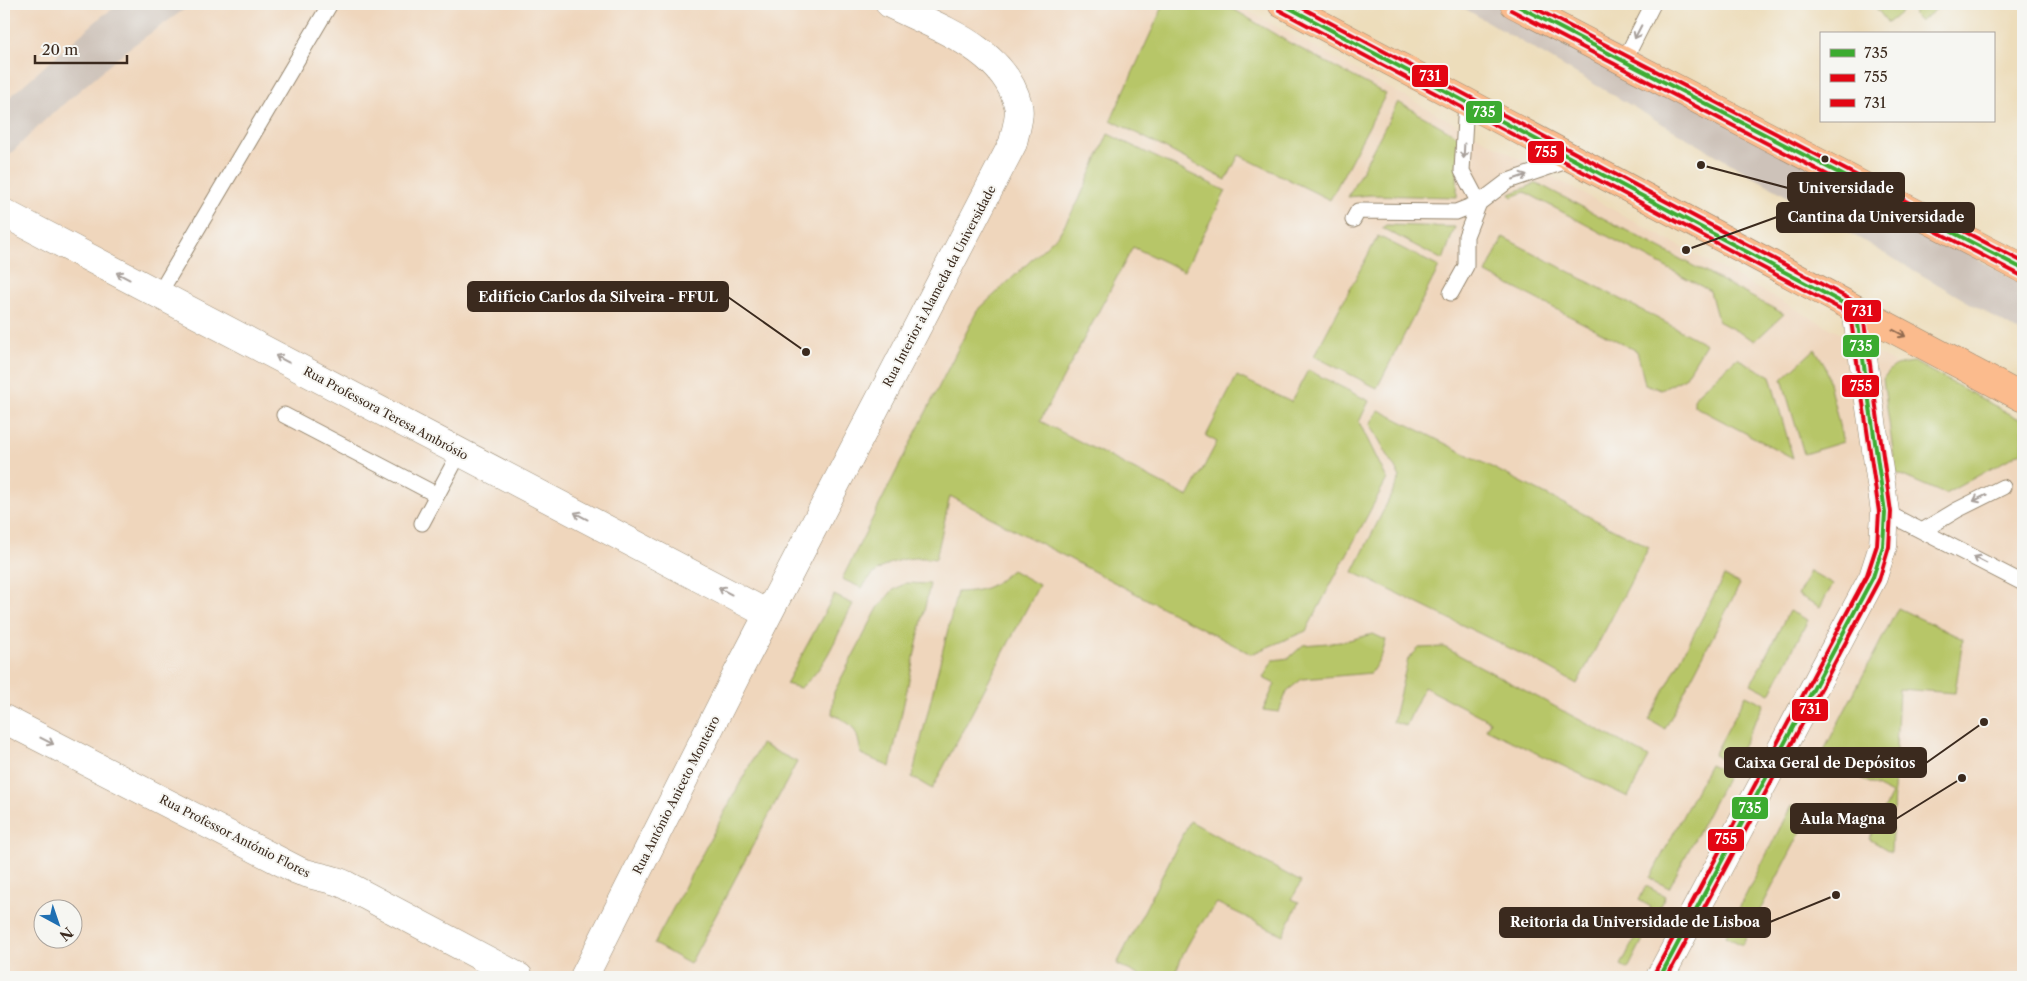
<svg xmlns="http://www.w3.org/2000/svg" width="2027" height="981" viewBox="0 0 2027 981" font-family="'Libre Caslon Text',serif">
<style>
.built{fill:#efd6bc;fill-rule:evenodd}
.industrial{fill:#cdc2b9}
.green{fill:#b7c668;stroke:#797843}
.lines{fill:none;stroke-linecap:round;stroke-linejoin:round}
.lane-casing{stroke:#94846c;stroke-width:17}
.street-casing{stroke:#94846c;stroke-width:29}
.primary-casing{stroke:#94846c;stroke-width:29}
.lane{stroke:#fff;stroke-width:15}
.street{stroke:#fff;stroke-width:28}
.primary{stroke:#fbbb8d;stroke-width:28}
.bus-1-casing{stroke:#f6f6f2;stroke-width:8}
.bus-2-casing{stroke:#f6f6f2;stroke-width:8}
.bus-3-casing{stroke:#f6f6f2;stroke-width:8}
.bus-1{stroke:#3cab30;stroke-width:4}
.bus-2{stroke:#e30613;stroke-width:4}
.bus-3{stroke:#e30613;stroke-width:4}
.oneway{stroke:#a79f9a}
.oneway2{stroke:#916b50}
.bus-dot{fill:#3b2a1e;stroke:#f6f6f2;stroke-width:2}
.labels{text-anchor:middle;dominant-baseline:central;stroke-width:4;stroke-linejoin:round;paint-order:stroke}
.street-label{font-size:12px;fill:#3b2a1e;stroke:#f6f6f2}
.leader{fill:none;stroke:#3b2a1e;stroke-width:2}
.callout-dot{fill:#3b2a1e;stroke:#f6f6f2;stroke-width:2}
.callout{fill:#3b2a1e;stroke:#3b2a1e;stroke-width:2}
.callout-label{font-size:14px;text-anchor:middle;font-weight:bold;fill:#fff}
.line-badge{stroke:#f6f6f2;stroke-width:2}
.badge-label{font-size:14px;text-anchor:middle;font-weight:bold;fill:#fff}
</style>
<rect width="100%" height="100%" fill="#f6f6f2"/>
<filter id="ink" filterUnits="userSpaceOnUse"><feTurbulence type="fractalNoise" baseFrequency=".02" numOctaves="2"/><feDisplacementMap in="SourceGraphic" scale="10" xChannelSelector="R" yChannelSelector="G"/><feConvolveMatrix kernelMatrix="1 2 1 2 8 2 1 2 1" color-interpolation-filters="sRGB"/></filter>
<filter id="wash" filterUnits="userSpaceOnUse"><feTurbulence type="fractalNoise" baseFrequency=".0096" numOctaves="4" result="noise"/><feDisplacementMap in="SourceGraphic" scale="20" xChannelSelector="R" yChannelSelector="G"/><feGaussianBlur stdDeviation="1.12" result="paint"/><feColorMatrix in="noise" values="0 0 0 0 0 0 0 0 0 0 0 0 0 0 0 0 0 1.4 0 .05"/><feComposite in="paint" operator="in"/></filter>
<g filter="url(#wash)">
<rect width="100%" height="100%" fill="#edddbb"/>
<path class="built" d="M4,4H1235L2023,433V977H4ZM42,908H72V938H42Z"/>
<path class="industrial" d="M120,4H192L128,49L46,119L4,160V102L102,16Z
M1457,4H1540L2023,285V334Z"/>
<path class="green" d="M1164,4H1225L1288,42L1386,94L1330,200L1239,155L1226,180L1111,120Z
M1873,4H1904L1903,11L1888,23Z
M1913,4H1943L1920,22L1914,15Z
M1398,102L1458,136L1457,197L1370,195L1348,197Z
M1108,134L1226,191L1184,271L1133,247L1040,421L1188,497L1217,442L1206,436L1237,376L1291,402L1308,370L1369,401L1359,422L1387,479L1306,631L1251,654L950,496L936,559C907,555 879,561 862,588L842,579L977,311L1059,234L1078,202Z
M1537,183L1784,314L1755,341L1718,321L1710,291L1525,192L1512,197L1510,194Z
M1386,225L1455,227L1443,260L1382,228Z
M1378,236L1439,267L1377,388L1314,356Z
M1503,237L1706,344L1685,378L1661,390L1645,384L1637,351L1486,273Z
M1815,349L1825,365L1843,442L1804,454L1782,379Z
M1737,358L1770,376L1793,458L1694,406V399L1698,393Z
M1914,362L2023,421V451L1945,494L1896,473L1883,379C1893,364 1897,364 1914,362Z
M1379,410L1649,547L1577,684L1534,660L1353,572L1400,477L1370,424Z
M1012,570L1039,585L932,789L912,777L957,592C985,591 991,588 1012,570Z
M1810,571L1833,584L1820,607L1798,595Z
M1724,576L1740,584L1665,729L1649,720Z
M906,583L930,584L890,767L861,754C857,730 855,725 832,714L834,692L878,608L892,591Z
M834,595L853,604C838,632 826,669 800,688L786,684Z
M1898,608L1963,639L1955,693L1899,689L1891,852L1869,839L1892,794L1820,758Z
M1789,611L1808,620L1770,694L1751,684Z
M1373,634L1386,640L1382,655L1371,673L1302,679L1287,691L1279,712L1263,710L1275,684L1263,678L1273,660L1289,658L1303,645L1341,642Z
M1444,647L1649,757L1628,797L1486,729L1490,721L1424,687L1406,726L1393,722L1408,659L1419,648Z
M1746,695L1764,704L1733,765L1714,755Z
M761,744L797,762L690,964L654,944Z
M1710,764L1729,773L1669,888L1650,878Z
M1791,806L1809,816L1742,945L1725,936Z
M1190,821L1301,882L1292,899L1299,902L1283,935L1217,903C1199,925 1182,949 1175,977H1142L1117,964Z
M1646,886L1665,896L1628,969L1621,965L1651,907L1639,900Z"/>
</g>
<g filter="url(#ink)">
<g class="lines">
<defs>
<path id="lane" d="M1624,61L1653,4
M1353,220L1358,211L1456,212L1479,203L1508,181L1573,159
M1451,293L1466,266V236L1479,203L1462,171L1466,102
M159,294L330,4
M284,415L437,495
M1885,512L2023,583
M422,523L460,452
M1922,531L1957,510L2003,487"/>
<path id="street" d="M4,213L768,614
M4,719L297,870C313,877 330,877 346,885L519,977
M584,977L737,674L1013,143C1015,132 1021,115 1018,105C1005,49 936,27 890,4
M1660,977L1873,577L1883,546L1885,512L1856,310"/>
<path id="primary" d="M1282,4L2023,398
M1514,4L2023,269"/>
</defs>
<use href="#lane" class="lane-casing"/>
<use href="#street" class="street-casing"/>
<use href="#primary" class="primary-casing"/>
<use href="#lane" class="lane"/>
<use href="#street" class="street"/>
<use href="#primary" class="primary"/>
<defs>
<path id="bus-1" d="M1282,4L1856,310L1885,512L1883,546L1873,577L1660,977
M1514,4L2023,269"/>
<path id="bus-2" d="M1279,10L1850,314L1879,512L1877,545L1867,575L1654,974
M1511,10L2020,275"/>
<path id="bus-3" d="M1295,4L1859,304L1862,308L1891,512L1889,547L1879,580L1667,977
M1527,4L2023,262"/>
</defs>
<use href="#bus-1" class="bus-1-casing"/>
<use href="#bus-2" class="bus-2-casing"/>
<use href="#bus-3" class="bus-3-casing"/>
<use href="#bus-1" class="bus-1"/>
<use href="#bus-2" class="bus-2"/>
<use href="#bus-3" class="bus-3"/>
</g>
<defs><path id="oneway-shaft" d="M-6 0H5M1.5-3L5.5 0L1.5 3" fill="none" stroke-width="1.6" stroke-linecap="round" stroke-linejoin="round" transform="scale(1.25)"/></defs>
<g class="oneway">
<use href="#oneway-shaft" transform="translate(1638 32) rotate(117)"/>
<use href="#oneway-shaft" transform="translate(1464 151) rotate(93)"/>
<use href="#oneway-shaft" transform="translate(1520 177) rotate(-19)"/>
<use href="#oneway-shaft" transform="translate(123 276) rotate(-152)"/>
<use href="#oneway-shaft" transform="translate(282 359) rotate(-152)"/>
<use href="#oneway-shaft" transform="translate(1980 498) rotate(154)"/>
<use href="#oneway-shaft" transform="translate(581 516) rotate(-152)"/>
<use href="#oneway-shaft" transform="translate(1980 560) rotate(-153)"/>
<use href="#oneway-shaft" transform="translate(725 591) rotate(-152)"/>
<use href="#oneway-shaft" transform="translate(47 741) rotate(27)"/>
</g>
<use class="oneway2" href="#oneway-shaft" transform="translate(1899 333) rotate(28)"/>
</g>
<circle class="bus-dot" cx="1825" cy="159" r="4.5"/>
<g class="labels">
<g class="street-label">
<text transform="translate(939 286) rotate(-62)">Rua Interior à Alameda da Universidade</text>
<text transform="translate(386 413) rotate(28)">Rua Professora Teresa Ambrósio</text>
<text transform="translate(676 795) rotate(-63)">Rua António Aniceto Monteiro</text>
<text transform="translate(235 836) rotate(27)">Rua Professor António Flores</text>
</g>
</g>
<path class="leader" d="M1701 165L1788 188M1686 250L1777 217M806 352L728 297M1984 722L1926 763M1962 778L1896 819M1836 895L1770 922"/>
<g class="callout-dot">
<circle cx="1701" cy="165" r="5"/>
<circle cx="1686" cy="250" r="5"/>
<circle cx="806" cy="352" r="5"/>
<circle cx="1984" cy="722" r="5"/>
<circle cx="1962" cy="778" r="5"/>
<circle cx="1836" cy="895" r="5"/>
</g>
<g class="callout">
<rect x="1788" y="173" width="116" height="29" rx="5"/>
<rect x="1777" y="203" width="197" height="29" rx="5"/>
<rect x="468" y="282" width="260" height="29" rx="5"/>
<rect x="1725" y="748" width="201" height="29" rx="5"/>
<rect x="1791" y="804" width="105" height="29" rx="5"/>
<rect x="1500" y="908" width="270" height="29" rx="5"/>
</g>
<g class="callout-label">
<text x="1846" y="193">Universidade</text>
<text x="1876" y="222">Cantina da Universidade</text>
<text x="598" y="302">Edifício Carlos da Silveira - FFUL</text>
<text x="1825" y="768">Caixa Geral de Depósitos</text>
<text x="1843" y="824">Aula Magna</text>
<text x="1635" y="927">Reitoria da Universidade de Lisboa</text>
</g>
<g class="line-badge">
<rect x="1411" y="64" width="38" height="24" rx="5" fill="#e30613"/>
<rect x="1465" y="100" width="38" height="24" rx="5" fill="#3cab30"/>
<rect x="1527" y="140" width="38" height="24" rx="5" fill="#e30613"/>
<rect x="1843" y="299" width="39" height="24" rx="5" fill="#e30613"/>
<rect x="1842" y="334" width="38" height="24" rx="5" fill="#3cab30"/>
<rect x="1841" y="374" width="39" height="24" rx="5" fill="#e30613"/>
<rect x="1791" y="698" width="38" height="24" rx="5" fill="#e30613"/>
<rect x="1731" y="796" width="38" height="24" rx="5" fill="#3cab30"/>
<rect x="1707" y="828" width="38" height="24" rx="5" fill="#e30613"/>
</g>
<g class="badge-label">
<text x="1430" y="81">731</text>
<text x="1484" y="117">735</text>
<text x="1546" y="157">755</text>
<text x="1862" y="316">731</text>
<text x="1861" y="351">735</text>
<text x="1861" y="391">755</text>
<text x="1810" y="714">731</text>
<text x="1750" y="813">735</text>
<text x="1726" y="844">755</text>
</g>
<rect width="2027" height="981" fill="none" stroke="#f6f6f2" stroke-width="20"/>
<rect x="1820" y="32" width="175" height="90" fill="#f6f6f2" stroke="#aba49d"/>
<rect x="1830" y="49" width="25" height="8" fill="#3cab30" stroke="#aba49d"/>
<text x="1864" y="58" font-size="15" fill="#3b2a1e">735</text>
<rect x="1830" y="74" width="25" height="8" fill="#e30613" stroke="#aba49d"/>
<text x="1864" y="82" font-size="15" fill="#3b2a1e">755</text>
<rect x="1830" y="99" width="25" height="8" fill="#e30613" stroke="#aba49d"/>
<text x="1864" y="108" font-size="15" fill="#3b2a1e">731</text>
<g transform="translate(58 924) rotate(140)"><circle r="24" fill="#f6f6f2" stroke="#aba49d"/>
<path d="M0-4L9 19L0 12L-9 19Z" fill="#1f6fb2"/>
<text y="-8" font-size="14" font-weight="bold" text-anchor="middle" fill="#3b2a1e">N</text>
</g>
<path d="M35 55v8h92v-8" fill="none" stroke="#3b2a1e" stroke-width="2.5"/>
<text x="42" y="55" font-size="15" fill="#3b2a1e" stroke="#f6f6f2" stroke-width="4" paint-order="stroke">20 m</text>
</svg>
